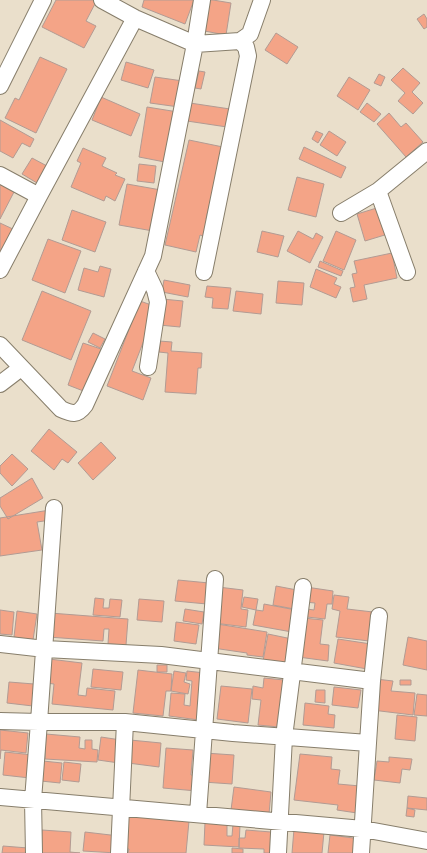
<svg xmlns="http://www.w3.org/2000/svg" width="427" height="853" viewBox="0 0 427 853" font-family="Lato,sans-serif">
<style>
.building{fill:#f4a487;stroke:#b29b93}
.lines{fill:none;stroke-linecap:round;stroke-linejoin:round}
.street-casing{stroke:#877e6b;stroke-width:18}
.street{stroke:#fff;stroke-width:16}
</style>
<rect width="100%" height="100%" fill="#eadfcb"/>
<path class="building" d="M56,0H97L86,21L96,26L84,48L42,27Z
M144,0H194L185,24L142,7Z
M204,0H213L231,3L226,35L199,30Z
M424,14L427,19V27L424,29L417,19Z
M276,33L298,47L287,64L265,50Z
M40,57L67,69L36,133L5,118L15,98L19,100Z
M126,62L154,70L148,88L121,80Z
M403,68L420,83L412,92L423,103L413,114L398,101L405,93L391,80Z
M199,71L205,72L201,89L195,88Z
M379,74L385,77L381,86L374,83Z
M155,77L183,81L179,107L150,103Z
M349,77L370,90L358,110L337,96Z
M101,97L140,114L131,136L92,120Z
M190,103L230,109L227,127L187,121Z
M367,103L381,114L374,122L360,112Z
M147,107L178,112L170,163L139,157Z
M389,113L401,127L406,123L423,142L406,157L377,124Z
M0,120L34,139L30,147L22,143L13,158L0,151Z
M316,131L323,134L318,143L312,139Z
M329,131L346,142L337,156L320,145Z
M189,140L223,147L206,219L209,220L205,237L200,235L196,252L165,245Z
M304,147L346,167L341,178L299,159Z
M83,148L106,158L102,166L117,173L115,175L125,179L115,201L106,196L104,201L71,187L81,163L77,161Z
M32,158L47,166L37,183L22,174Z
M139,164L156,166L154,183L137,181Z
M297,177L324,184L316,217L288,210Z
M0,184L14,192L0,219Z
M127,184L161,190L153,231L119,225Z
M380,207L388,234L365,241L357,214Z
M72,210L106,222L95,252L62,240Z
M0,223L15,230L0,256Z
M262,231L284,236L278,257L257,252Z
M298,231L313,239L316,233L323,237L310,263L287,251Z
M336,231L356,240L344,270L323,261Z
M48,239L81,251L65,293L32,280Z
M392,253L397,278L364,285L367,299L353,302L350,288L355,287L352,274L357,273L354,261Z
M320,261L343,271L341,276L318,267Z
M100,266L111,269L104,297L78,290L84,268L98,272Z
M316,269L337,278L334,284L341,287L336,298L310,287Z
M164,280L190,285L188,297L162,292Z
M278,281L304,283L302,305L276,303Z
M207,286L231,288L228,309L212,308L213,298L205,297Z
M42,291L91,311L71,360L22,340Z
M236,291L263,294L261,314L233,311Z
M162,299L183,301L180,327L159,325Z
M140,301L157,307L132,371L151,378L143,400L107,386Z
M93,333L105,339L100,348L88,342Z
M159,341L172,342L171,351L202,353L201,368H198L196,394L165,392L168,353L159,352Z
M83,343L101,349L86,392L68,385Z
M49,429L77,452L68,463L62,459L54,470L31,451Z
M101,442L116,458L93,480L78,463Z
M12,454L28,469L12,486L0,473V466Z
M32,478L43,498L8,519L0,506V498Z
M50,510L51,520L37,522L42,550L0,556V518Z
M178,580L209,583L207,604L175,601Z
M276,586L297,590L294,609L273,605Z
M218,587L243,590L241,609L248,610L246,627L214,623Z
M306,587L333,591L332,604H327L325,619L307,617V609L314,610L315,603L304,602Z
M334,595L349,597L347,609L373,612L369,641L336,637L340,611L332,609Z
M244,597L258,599L256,610L242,607Z
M95,598L104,599L103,608H109L110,599L122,600L120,617L93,615Z
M139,599L164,601L162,622L137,620Z
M264,604L296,610L292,632L253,625L256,610L263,611Z
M185,609L204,612L202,624L183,621Z
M0,610L14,612L12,635L0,634Z
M17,611L37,614L33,640L14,637Z
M50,613L128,619L126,645L108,644L109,629H104L103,641L48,637Z
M303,618L323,620L320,644L329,645L328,661L298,657Z
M176,622L199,625L196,644L174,641Z
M217,624L267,632L263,657L247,655V653L213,648Z
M268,634L292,639L288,665L263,661Z
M408,637L427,641V670L403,665Z
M338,639L371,644L367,669L334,663Z
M49,659L82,663L78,695L86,696L87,688L115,691L113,710L52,704L54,684L46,683Z
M157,665H167V672H157Z
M93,669L123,672L121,690L91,687Z
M138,670L172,674L171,691H166L163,716L133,713Z
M174,671L186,673L184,682L190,684L188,694L171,691Z
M187,671L205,673L199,720L169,716L171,693L185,694L184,705L190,706L192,681L186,680Z
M264,678L284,680L279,727L258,725L261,700L252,699L253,686L263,688Z
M376,679L393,681L391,691L415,693L413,715L372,710Z
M400,680H411V685H400Z
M9,682L34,684L33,706L7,703Z
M221,686L252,689L248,723L217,719Z
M334,687L361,690L358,708L332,705Z
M316,690H325V703L315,702Z
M417,694L427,695V716L414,715Z
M305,703L329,706L328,714L335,715L334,728L303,725Z
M397,715L417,717L415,741L395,739Z
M0,730L28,733L26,753L1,750L0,759Z
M46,734L80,737L79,748L85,749V740H92V749L98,750L97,762L45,759Z
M101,737L121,740L119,763L98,760Z
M130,740L161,743L159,767L128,763Z
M166,748L193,750L191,775H198L197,791L163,788Z
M5,752L33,755L30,778L3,775Z
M205,753L234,755L232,784L203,782Z
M300,754L332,757L331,769L340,770L338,784L360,786L357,813L337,810L338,805L294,800Z
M389,757L412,759L410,770L402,769L400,783L374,780L377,761L389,762Z
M43,761L62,763L60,783L41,781Z
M64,762L81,764L79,782L62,780Z
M234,787L271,792L269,814L231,810Z
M408,796L427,798V810L407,808Z
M407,808L415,810L414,817L406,816Z
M128,815L189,821L186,853H128L129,849H124Z
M205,822L227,824V836H232L233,824L240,825L239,847L204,845Z
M294,829L324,832L322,853H292Z
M42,830L71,832L70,852L80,853H40Z
M246,830L271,832V841H275V853H264V849L239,848V838H245Z
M85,832L119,836L117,853L83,851Z
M330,835L361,839L360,853H328Z
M3,846L28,848V853H2Z
M232,848L243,849V853H232Z"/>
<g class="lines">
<defs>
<path id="street" d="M202,0L195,44L240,41L250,34L262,0
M0,86L43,0
M0,175L39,196
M378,191L407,272
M341,213L378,191L427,151
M0,270L39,196L135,18
M146,271L155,290L158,302L148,367
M204,272L248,56L246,47L240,41
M0,345L61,409C72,414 77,416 85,405L153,256L195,44L135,18L102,0
M0,384L21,368
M0,644L45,649L161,655L372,681L368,743
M372,681L379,616
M0,721L39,722L54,508
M0,797L363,829L427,841
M198,814L215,579
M34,853L33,800L39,722H125L233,733L368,743L361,853
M119,853L125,722
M278,853L284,737L303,587"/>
</defs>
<use href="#street" class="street-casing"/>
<use href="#street" class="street"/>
</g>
</svg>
